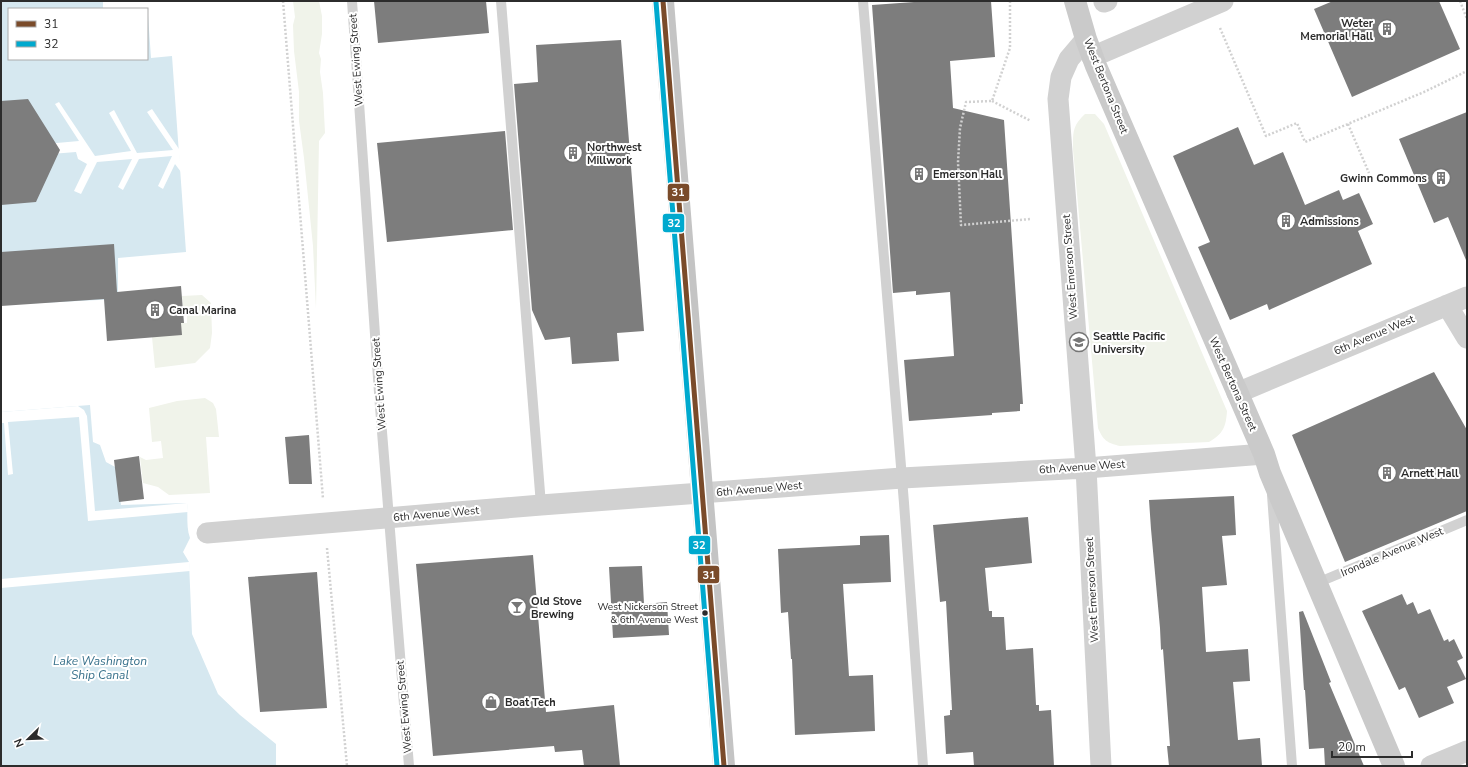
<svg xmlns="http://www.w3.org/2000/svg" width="1468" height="767" viewBox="0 0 1468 767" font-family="'Nunito Sans',sans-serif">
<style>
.green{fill:#f0f3ea}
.water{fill:#d6e8f0}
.pier{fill:#fff}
.building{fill:#7d7d7d}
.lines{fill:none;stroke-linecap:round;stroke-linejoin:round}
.path{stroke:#d1d1d1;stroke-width:2.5;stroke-dasharray:2 2;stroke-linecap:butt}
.lane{stroke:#d1d1d1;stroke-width:10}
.street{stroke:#d1d1d1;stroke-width:21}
.secondary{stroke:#cacaca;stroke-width:22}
.primary{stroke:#c4c4c4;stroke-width:22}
.bus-1-casing{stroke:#fff;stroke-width:8}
.bus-2-casing{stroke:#fff;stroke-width:8}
.bus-1{stroke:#7a4b2a;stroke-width:5}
.bus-2{stroke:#00a9ce;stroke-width:5}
.bus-dot{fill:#2c2c2c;stroke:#fff;stroke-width:1.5}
.labels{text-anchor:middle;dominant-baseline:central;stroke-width:4;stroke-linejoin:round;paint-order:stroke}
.bus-label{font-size:10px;fill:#2c2c2c;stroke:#fff;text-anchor:end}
.poi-label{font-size:11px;font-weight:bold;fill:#2c2c2c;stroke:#fff;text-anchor:start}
.street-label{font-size:11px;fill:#2c2c2c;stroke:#fff}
.water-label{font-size:12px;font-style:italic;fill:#3b738d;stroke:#fff}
.line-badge{stroke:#fff;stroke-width:1.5}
.badge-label{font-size:11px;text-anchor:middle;font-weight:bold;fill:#fff}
</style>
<rect width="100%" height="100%" fill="#fff"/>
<path class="green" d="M293,1H319L322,16V34L319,53L321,59L320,72L323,93L325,133L319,141L316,309L313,246L304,158L299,121V92L294,51L293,25L295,17Z
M1085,114H1095L1104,124L1227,411C1226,427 1223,434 1209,442L1120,446C1107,443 1103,440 1098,428L1073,149C1073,133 1072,126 1085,114Z
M202,295L211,303L212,333L210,348L195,363L155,368L152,337L181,323H187V313L181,314L183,306L182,296Z
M205,398L213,403L216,409L219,437H206L210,493L169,495L158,487L143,483L140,457L146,460L163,458L161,441L152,442L149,408L177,401Z"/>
<path class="water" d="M1,1H103V9H9V59H147L148,15L151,58L172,56L186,252L118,258V299L1,305Z
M90,405L93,442L100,445L106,462L117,468L121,505L187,503C188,515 186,527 190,538L183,552L189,562L192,634L218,694L240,715L276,744V766H1V412Z"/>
<path class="pier" d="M59,102L95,156L131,151L109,113L114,110L137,153L173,150L147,112L152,109L179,149L181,172L175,164L163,189L158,186L172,156L139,159L123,190L118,187L132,159L97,162L81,194L74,191L87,164L78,159L76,152L1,158V148L79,141L55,104Z
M78,406L84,410L87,416L95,511L187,503L188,512L88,521L79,417L8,422L13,474L8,475L4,423H1V412Z
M189,562L190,571L1,588V579Z"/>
<path class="building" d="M374,1H486L489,33L378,43Z
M928,1H991L995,57L950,61L953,108L1004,120L1023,404H1020V411L992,413V415L909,421L904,360L954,356L950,292L916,295V291L893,293L872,5Z
M1333,1H1439L1460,49L1352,97L1314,9Z
M621,40L644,331L617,333L619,361L572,364L570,337L545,340L532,310L514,84L538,82L536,45Z
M28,99L60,150L36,202L1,205V101Z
M1467,112V260H1466L1448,217L1434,223L1399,139Z
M1238,127L1254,165L1283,152L1305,205L1339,190L1343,200L1359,193L1373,224L1358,231L1372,264L1269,310L1267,304L1230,320L1198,247L1210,242L1173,156Z
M505,131L513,230L387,242L377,143Z
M114,244L117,292L181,286L184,323H181L182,335L107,341L104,299L1,306V252Z
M1434,372L1467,430V511L1345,562L1292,435Z
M309,435L312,484H289L285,437Z
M139,456L144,499L119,502L114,460Z
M1234,496L1236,535L1222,536L1227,585L1202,587L1206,652L1248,649L1250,681L1233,682L1238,740L1260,738L1262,766H1169L1167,746H1170L1163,649L1161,650L1160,628L1151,529L1149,500Z
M1028,517L1032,563L985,568L989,611H992V617H1004L1006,650L1033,648L1036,705H1039V711L1051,710L1054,766H974L973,752L946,754L944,716L950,715V710H952L946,601L940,602L933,525Z
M889,535L891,582L843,584L849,676L873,675L875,731L795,735L792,659H791L788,612L781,613L778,549L860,545V536Z
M533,555L546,712L614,705L620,766H584L582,750L555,752L554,746L433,756L416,564Z
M642,566L644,604L667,602L669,635L613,638L609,567Z
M317,572L327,708L260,712L248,577Z
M1402,594L1407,605L1413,602L1418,614L1430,609L1444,641L1448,639L1449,642L1454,639L1463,658L1457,661L1466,679L1447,687L1454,703L1419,718L1405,687L1399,690L1362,611Z
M1303,611L1331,682L1329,683L1364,766H1325L1324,748L1309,749L1305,690H1304L1299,612Z"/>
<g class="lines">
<path class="path" d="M283,1L323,499
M1010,1V48L992,101L966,102L960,128L958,162L961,225L1031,219
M1460,1L1467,19
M1220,28L1266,136L1297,123L1305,142L1424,92L1467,71
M992,101L1031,121
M1348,124L1369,173
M327,548L347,766"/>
<path class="lane" d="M352,1L380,407L409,766
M501,1L541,505
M863,1L904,503L923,766
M1272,495L1292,766
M1317,583L1467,520"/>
<path class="street" d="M1104,2L1107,1
M1086,39L1069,59L1061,77L1058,99L1086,468L1101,766
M1092,57L1223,1
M1447,305L1467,338
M1237,393L1467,297
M207,533L541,505L902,478L1086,468L1264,454
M1431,766L1467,751"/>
<path class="secondary" d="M1075,1L1086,39L1096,66L1264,454L1270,473L1394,766"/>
<path class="primary" d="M663,1L724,766"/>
<defs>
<path id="bus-1" d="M663,1L724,766"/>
<path id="bus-2" d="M656,2L717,766"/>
</defs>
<use href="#bus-1" class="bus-1-casing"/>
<use href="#bus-2" class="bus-2-casing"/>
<use href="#bus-1" class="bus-1"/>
<use href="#bus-2" class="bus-2"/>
</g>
<defs>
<symbol id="building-ring" viewBox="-11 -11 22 22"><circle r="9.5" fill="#fff" stroke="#767676" stroke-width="1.5"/><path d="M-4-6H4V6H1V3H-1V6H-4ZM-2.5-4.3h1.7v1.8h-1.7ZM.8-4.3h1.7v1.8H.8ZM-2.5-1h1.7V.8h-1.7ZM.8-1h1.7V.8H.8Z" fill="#767676"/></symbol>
<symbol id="university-ring" viewBox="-11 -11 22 22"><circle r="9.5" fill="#fff" stroke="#767676" stroke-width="1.5"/><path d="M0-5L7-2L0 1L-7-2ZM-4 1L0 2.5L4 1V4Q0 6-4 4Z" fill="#767676"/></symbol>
<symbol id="bar-ring" viewBox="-11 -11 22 22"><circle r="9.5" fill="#fff" stroke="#767676" stroke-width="1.5"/><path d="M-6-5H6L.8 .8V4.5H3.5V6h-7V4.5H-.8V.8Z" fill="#767676"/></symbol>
<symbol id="shop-ring" viewBox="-11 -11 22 22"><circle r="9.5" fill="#fff" stroke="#767676" stroke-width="1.5"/><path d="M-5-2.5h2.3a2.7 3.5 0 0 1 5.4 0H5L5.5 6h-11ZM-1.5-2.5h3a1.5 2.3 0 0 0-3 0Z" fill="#767676"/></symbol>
</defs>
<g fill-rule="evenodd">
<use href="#building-ring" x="1376" y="18" width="22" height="22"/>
<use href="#building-ring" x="562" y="142" width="22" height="22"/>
<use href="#building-ring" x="908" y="163" width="22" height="22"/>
<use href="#building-ring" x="1430" y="167" width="22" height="22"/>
<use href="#building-ring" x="1275" y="210" width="22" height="22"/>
<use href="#building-ring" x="144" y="299" width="22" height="22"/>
<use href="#university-ring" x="1068" y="331" width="22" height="22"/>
<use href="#building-ring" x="1376" y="462" width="22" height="22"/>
<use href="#bar-ring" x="506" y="596" width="22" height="22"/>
<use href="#shop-ring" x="480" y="691" width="22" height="22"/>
</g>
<circle class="bus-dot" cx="705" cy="613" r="3.5"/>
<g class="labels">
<g class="bus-label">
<text x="698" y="607">West Nickerson Street<tspan x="698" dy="13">&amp; 6th Avenue West</tspan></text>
</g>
<g class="poi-label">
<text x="1373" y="23" text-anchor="end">Weter<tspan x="1373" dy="13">Memorial Hall</tspan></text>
<text x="587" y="147">Northwest<tspan x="587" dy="13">Millwork</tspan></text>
<text x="933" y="174">Emerson Hall</text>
<text x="1427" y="178" text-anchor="end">Gwinn Commons</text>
<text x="1300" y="221">Admissions</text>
<text x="169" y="310">Canal Marina</text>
<text x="1093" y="336">Seattle Pacific<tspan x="1093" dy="13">University</tspan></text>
<text x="1401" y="473">Arnett Hall</text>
<text x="531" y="601">Old Stove<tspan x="531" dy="13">Brewing</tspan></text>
<text x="505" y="702">Boat Tech</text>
</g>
<g class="street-label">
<text transform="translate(356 60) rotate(-94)">West Ewing Street</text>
<text transform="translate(1106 86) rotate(68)">West Bertona Street</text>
<text transform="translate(1070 267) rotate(-94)">West Emerson Street</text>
<text transform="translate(1374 335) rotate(-23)">6th Avenue West</text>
<text transform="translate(379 384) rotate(-94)">West Ewing Street</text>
<text transform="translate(1233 384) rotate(66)">West Bertona Street</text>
<text transform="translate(1082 467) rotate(-4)">6th Avenue West</text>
<text transform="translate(759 489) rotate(-5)">6th Avenue West</text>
<text transform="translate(436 514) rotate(-5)">6th Avenue West</text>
<text transform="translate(1392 552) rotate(-23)">Irondale Avenue West</text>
<text transform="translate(1092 590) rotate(-93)">West Emerson Street</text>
<text transform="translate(404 707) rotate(-95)">West Ewing Street</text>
</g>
<g class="water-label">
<text x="100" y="661">Lake Washington<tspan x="100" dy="14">Ship Canal</tspan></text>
</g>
</g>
<g class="line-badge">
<rect x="667" y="183" width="23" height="19" rx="4" fill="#7a4b2a"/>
<rect x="662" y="213" width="23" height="20" rx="4" fill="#00a9ce"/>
<rect x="688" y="535" width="23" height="20" rx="4" fill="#00a9ce"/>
<rect x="697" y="565" width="23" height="19" rx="4" fill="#7a4b2a"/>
</g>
<g class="badge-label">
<text x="678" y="196">31</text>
<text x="674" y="227">32</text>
<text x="699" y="549">32</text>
<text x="709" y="579">31</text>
</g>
<rect width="1468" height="767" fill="none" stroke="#2c2c2c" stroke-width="4"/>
<rect x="8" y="8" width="140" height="52" fill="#ffffff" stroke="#ababab"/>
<rect x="16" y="21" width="20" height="6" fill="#7a4b2a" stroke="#ababab"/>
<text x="44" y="28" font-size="12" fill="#2c2c2c">31</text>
<rect x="16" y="41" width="20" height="6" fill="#00a9ce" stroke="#ababab"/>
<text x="44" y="48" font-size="12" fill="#2c2c2c">32</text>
<g transform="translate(28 739) rotate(247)" stroke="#ffffff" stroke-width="3" paint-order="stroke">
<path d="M0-3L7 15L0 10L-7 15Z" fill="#2c2c2c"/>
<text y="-6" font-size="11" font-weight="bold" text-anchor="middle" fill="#2c2c2c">N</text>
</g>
<path d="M1332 751v6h80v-6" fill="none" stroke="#2c2c2c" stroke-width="2"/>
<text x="1338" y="751" font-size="12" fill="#2c2c2c" stroke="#ffffff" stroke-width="3" paint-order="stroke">20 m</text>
</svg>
